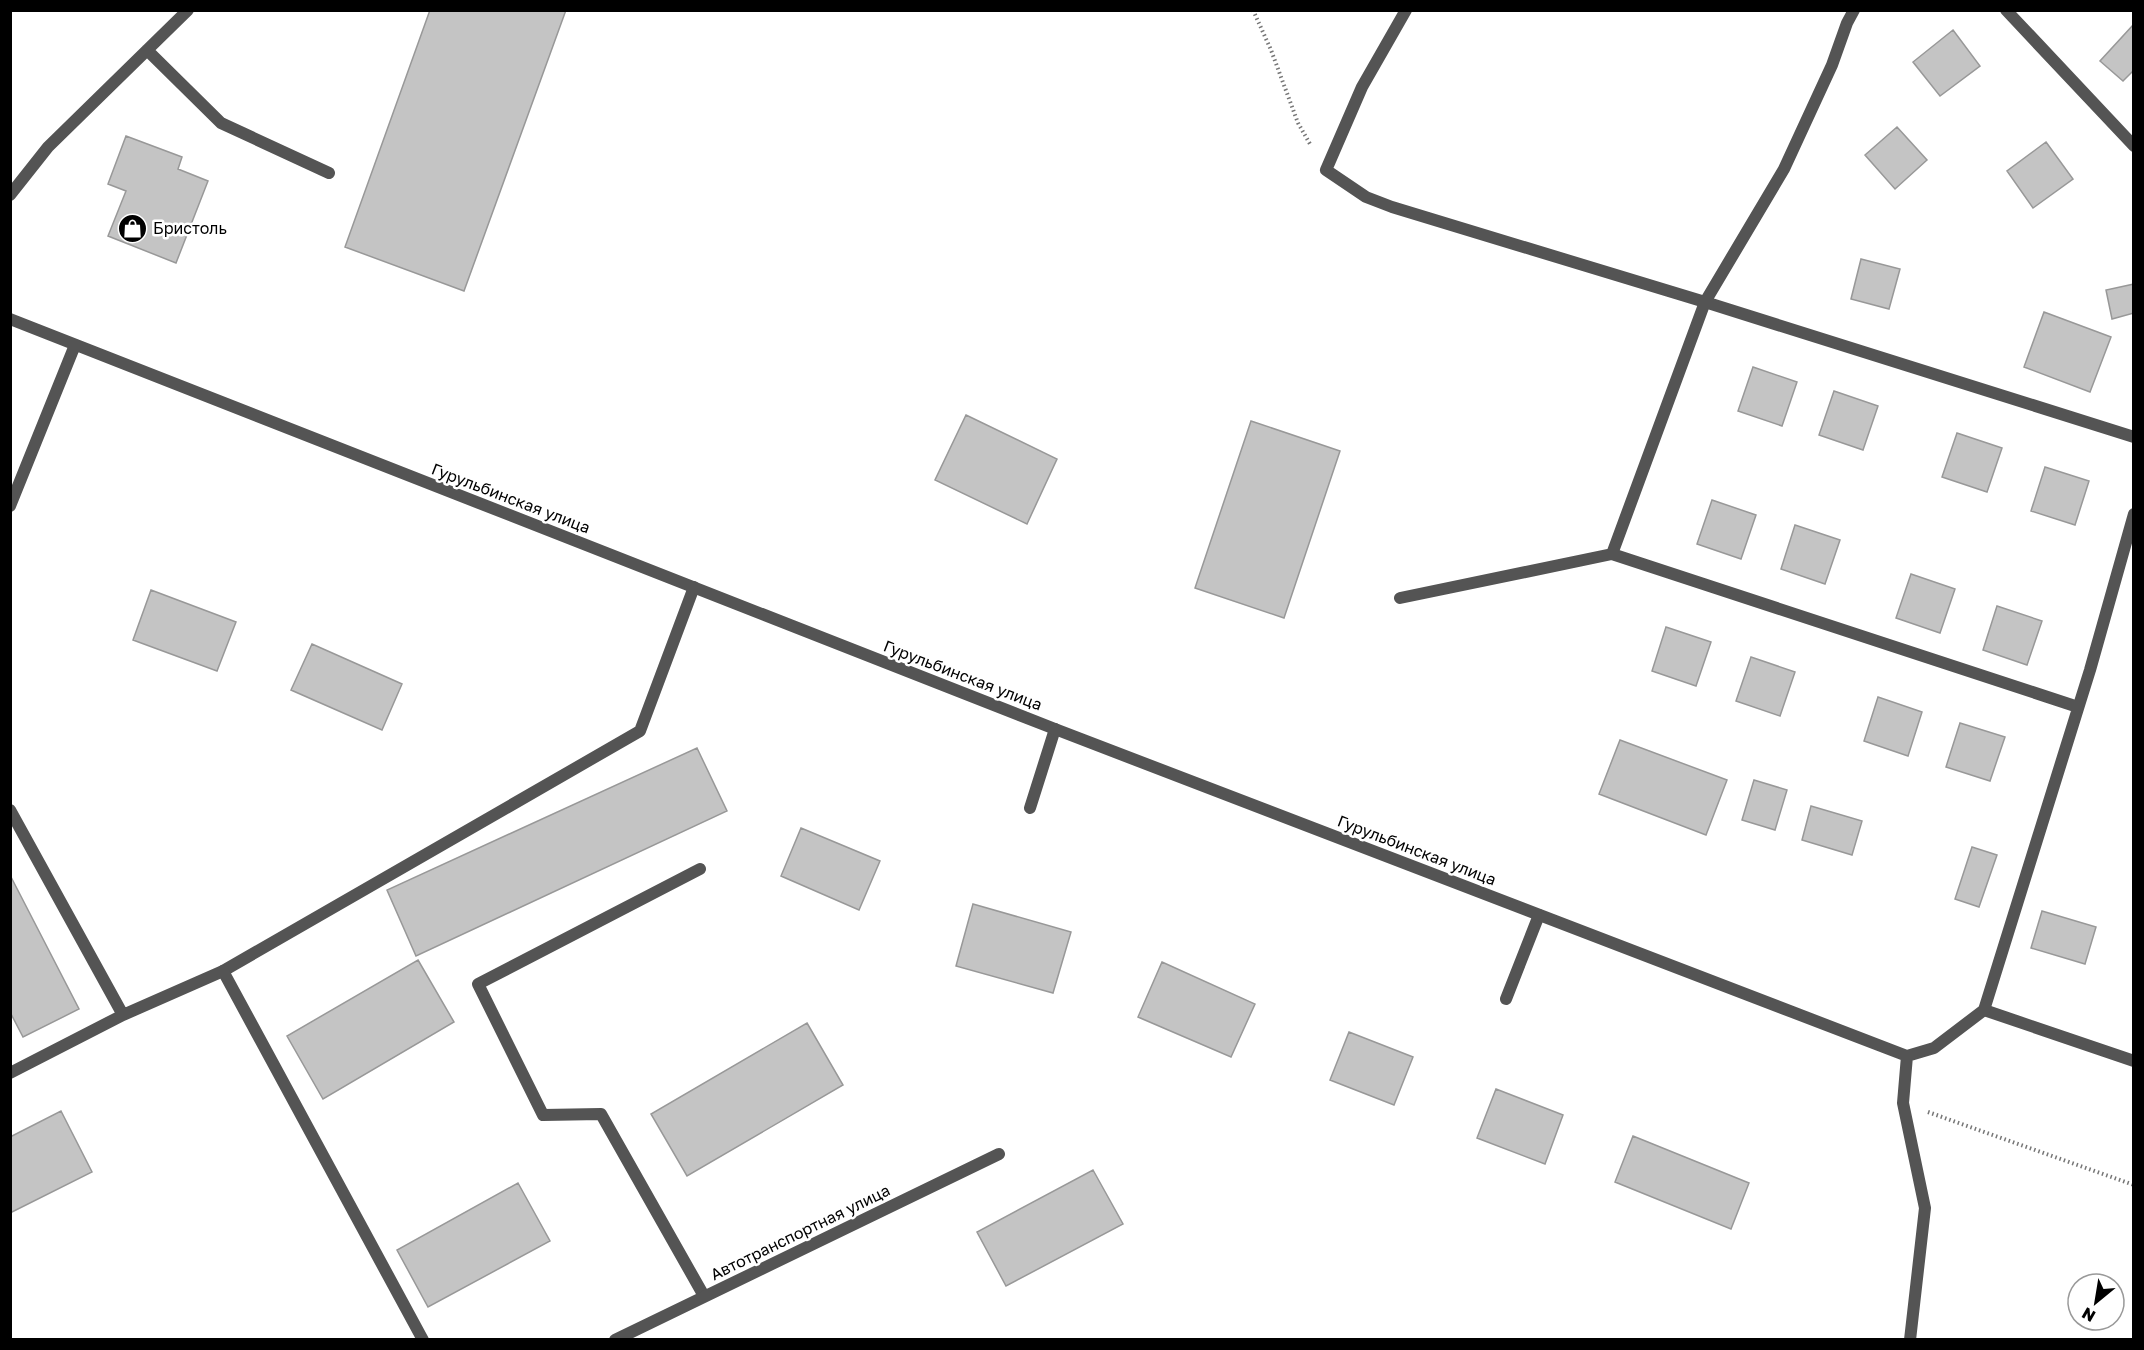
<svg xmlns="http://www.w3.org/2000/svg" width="2144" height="1350" viewBox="0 0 2144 1350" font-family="'Golos Text',sans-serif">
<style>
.building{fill:#c4c4c4;stroke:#989898;stroke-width:1.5}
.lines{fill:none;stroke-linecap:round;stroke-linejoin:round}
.path{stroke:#767676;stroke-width:4;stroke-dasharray:1.5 3;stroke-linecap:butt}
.service{stroke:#545454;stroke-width:12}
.minor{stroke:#545454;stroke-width:12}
.labels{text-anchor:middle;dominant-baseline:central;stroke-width:5;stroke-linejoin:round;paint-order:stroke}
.poi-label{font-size:16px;fill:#000;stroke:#fff;text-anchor:start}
.street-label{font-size:16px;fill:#000;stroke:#fff}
</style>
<rect width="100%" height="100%" fill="#fff"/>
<path class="building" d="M430,10H566L464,291L345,247Z
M2134,24V70L2123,81L2100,61Z
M1953,30L1980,66L1940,96L1913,62Z
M1897,127L1927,160L1895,189L1865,155Z
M126,136L182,157L178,169L208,181L176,263L108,236L126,191L108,184Z
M2046,142L2073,179L2033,208L2007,171Z
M1861,259L1900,269L1889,309L1851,299Z
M2134,284V313L2112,319L2106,290Z
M2044,312L2111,337L2090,392L2024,367Z
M1753,367L1797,382L1782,426L1738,411Z
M1834,391L1878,406L1863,450L1819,435Z
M966,415L1057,459L1027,524L935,480Z
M1251,421L1340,451L1284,618L1195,588Z
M1957,433L2002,448L1987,492L1942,477Z
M2045,467L2089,481L2075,525L2031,511Z
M1712,500L1756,515L1741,559L1697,544Z
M1795,525L1840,540L1825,584L1781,569Z
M1911,574L1955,589L1940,633L1896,618Z
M151,590L236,622L217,671L133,640Z
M1997,606L2042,621L2027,665L1983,650Z
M1666,627L1711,642L1696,686L1652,671Z
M312,644L402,684L382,730L291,690Z
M1751,657L1795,672L1780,716L1736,701Z
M1878,697L1922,712L1908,756L1864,741Z
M1960,723L2005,737L1990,781L1946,767Z
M1620,740L1727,780L1706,835L1599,794Z
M697,748L727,811L416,956L387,890Z
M1754,780L1787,790L1775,830L1742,820Z
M1811,806L1862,821L1852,855L1802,840Z
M801,828L880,861L859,910L781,876Z
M1972,847L1997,855L1979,907L1955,899Z
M10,875L79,1009L23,1037L10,1012Z
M973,904L1071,932L1053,993L956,966Z
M2042,911L2096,927L2085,964L2031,948Z
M418,960L454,1022L323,1099L287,1036Z
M1162,962L1255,1004L1231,1057L1138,1017Z
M807,1023L843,1085L687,1176L651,1114Z
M1349,1032L1413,1057L1394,1105L1330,1080Z
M1496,1089L1563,1115L1545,1164L1477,1138Z
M61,1111L92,1172L10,1213V1137Z
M1633,1136L1749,1183L1731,1229L1615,1182Z
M1093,1170L1123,1224L1006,1286L977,1232Z
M518,1183L550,1241L428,1307L397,1250Z"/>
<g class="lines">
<path class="path" d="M1253,10L1271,50L1298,123L1310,144
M1928,1112L2134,1185"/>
<path class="service" d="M1406,10L1362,87L1326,170L1366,197L1392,207L1705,302
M147,50L221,123L329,173
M10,195L48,147L188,10
M1030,808L1055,729
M700,869L478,984L543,1115L601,1114L704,1296
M223,971L640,731L694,587
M1506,999L1539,915
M1984,1010L2134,1061"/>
<path class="minor" d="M2006,10L2134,146
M1705,302L1784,169L1832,65L1847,23L1854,10
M10,319L1055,729L1907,1056
M10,506L75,345
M1612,554L2078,707
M1400,598L1612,554L1705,302L2134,437
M10,810L123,1015
M1907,1056L1934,1048L1984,1010L2090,670L2134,514
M1907,1056L1903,1103L1925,1208L1910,1340
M10,1073L123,1015L223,971L423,1340
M615,1340L999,1154"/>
</g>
<defs>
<symbol id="shop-disc" viewBox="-11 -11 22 22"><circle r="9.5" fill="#000" stroke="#fff"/><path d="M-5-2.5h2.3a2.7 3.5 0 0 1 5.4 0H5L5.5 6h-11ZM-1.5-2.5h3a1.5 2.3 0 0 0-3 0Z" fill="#fff"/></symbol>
</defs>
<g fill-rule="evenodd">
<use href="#shop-disc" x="116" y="212" width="33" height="33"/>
</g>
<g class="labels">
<g class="poi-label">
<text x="153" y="228">Бристоль</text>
</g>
<g class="street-label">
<text transform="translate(511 498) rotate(21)">Гурульбинская улица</text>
<text transform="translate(963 675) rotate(21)">Гурульбинская улица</text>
<text transform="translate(1417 850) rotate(21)">Гурульбинская улица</text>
<text transform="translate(800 1232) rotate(-26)">Автотранспортная улица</text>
</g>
</g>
<rect width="2144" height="1350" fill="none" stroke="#000000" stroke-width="24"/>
<g transform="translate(2096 1302) rotate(210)"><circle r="28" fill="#ffffff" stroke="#999999" stroke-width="1.5"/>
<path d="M0-4.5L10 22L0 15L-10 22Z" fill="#000000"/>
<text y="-9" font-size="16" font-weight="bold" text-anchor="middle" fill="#000000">N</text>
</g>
</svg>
